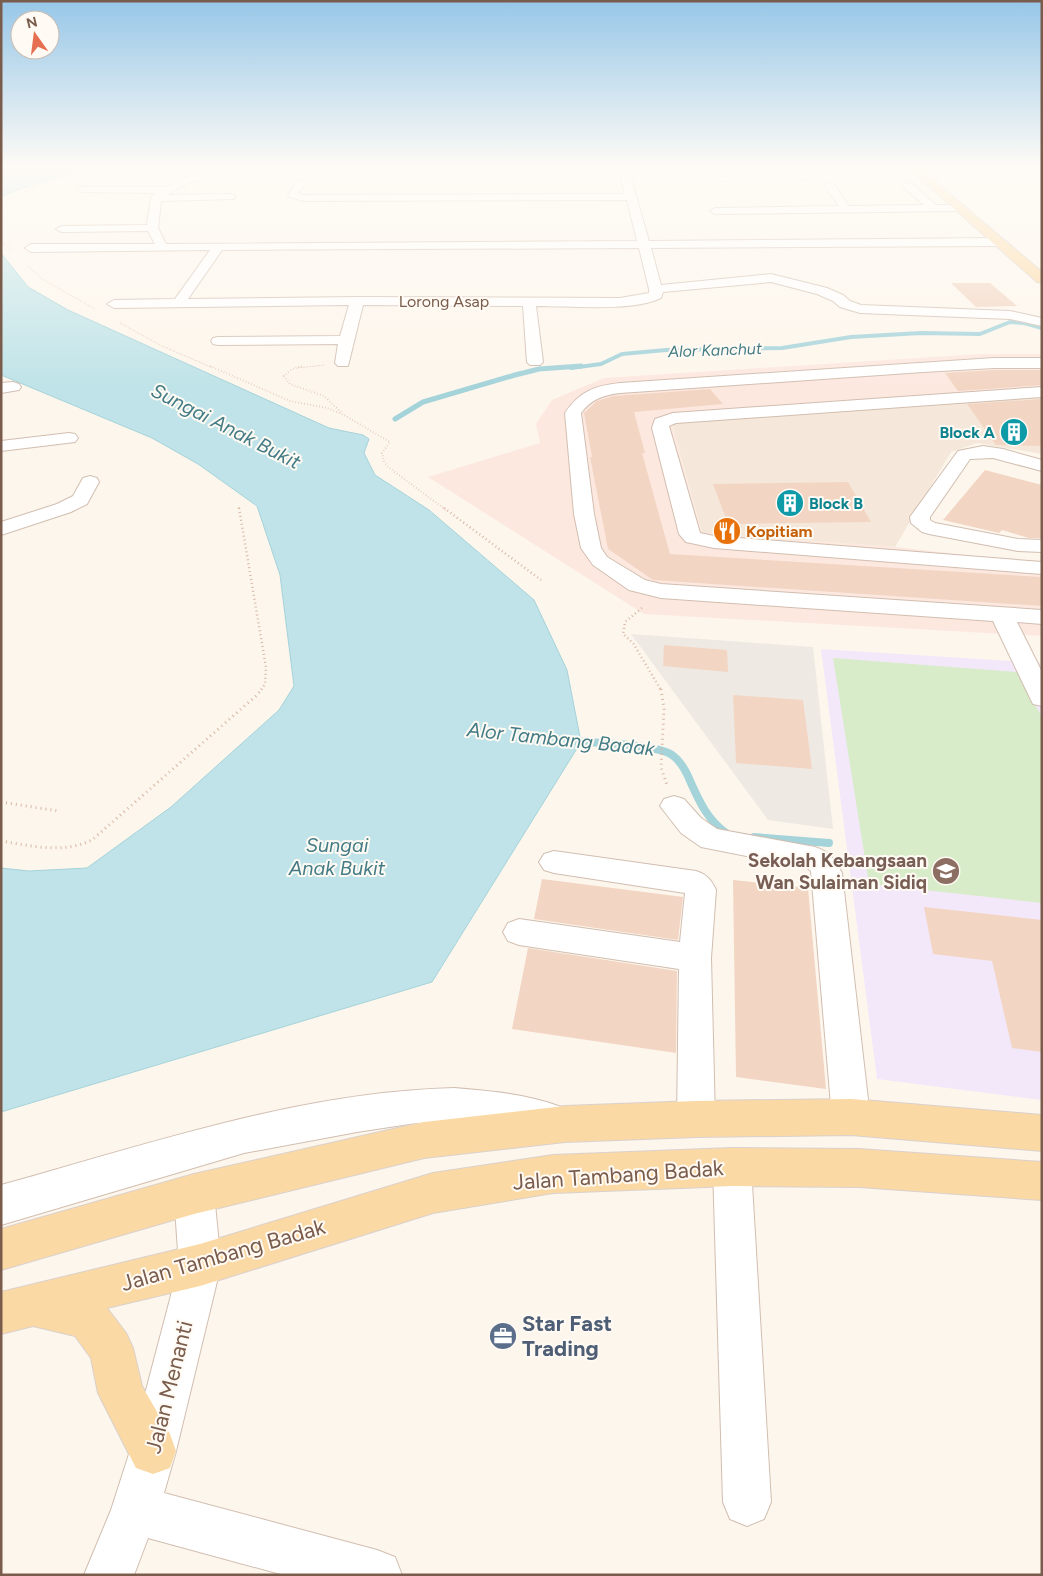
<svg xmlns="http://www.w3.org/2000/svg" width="1043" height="1576" viewBox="0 0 1043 1576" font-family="Figtree,sans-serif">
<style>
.residential{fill:#f5e8da}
.commercial{fill:#fde8e0}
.industrial{fill:#efe9e4}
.education{fill:#f3e8fa}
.green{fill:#d8ecc9}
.water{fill:#bfe3e8;stroke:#a5d3da}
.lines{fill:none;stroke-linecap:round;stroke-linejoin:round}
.stream-far2{stroke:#a5d3da;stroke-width:4}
.stream-far1{stroke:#a5d3da;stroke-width:5}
.stream{stroke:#a5d3da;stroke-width:8}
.building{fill:#f3d5c3}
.minor-casing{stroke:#d1beb0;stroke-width:2}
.major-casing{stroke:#dad1cd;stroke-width:2}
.path-far3{stroke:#d9b8a5;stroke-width:1;stroke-dasharray:0.5 1;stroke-linecap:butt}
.path-far2{stroke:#d9b8a5;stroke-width:2;stroke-dasharray:0.5 2.5;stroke-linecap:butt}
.path-far1{stroke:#d9b8a5;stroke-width:2.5;stroke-dasharray:1 3;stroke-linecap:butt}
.path{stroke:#d9b8a5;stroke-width:3;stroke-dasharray:1 4;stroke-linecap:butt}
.minor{fill:#fff;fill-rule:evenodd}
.major{fill:#fbd9a5;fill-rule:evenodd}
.labels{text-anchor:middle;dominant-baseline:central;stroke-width:4;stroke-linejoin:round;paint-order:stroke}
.far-street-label{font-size:16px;fill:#7a5c4d;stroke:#fffaf3}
.far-water-label{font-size:16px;font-style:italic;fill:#437c86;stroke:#fffaf3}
.far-culture-label{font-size:16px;font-weight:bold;fill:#0d838f;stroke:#fffaf3;text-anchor:end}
.far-food-label{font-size:16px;font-weight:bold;fill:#c56008;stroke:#fffaf3;text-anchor:start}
.education-label{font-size:19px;font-weight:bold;fill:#785e54;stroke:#fffaf3;text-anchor:end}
.water-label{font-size:20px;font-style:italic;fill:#437c86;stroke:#fffaf3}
.near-street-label{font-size:22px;fill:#7a5c4d;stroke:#fffaf3}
.near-service-label{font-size:22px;font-weight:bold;fill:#4e5e75;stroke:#fffaf3;text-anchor:start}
</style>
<rect width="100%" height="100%" fill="#fdf6ec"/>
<path class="residential" d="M1042,397V454L977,443L951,452L895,547L702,533L671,421Z"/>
<path class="commercial" d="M980,354H1042V397L671,422L702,533L895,547L1001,559L1042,561V636L644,614L428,477L540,443L536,424L552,400L604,378Z"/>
<path class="industrial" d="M631,634L813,647L833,829L768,820Z"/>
<path class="education" d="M821,649L1042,663V1100L877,1079Z"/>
<path class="green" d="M833,658L1017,672L1042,717V903L869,884Z"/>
<path class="water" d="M27,167H92L17,190L1,197V174Z
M1,253L28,287L68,310L329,428L363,435L369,439L364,453L375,475L429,510L534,600L567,670L581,742L432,982L1,1112V868L29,871L87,868L171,807L279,710L294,686L280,575L257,506L198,464L152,438L1,375Z"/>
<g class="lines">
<path class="stream-far2" d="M571,368L601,364L622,354L666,350L782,348L851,337L921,333L980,334L1010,322L1024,323L1042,328"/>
<path class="stream-far1" d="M395,419L423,402L515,375L539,369L581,366"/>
<path class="stream" d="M573,741C595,743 657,744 672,755C681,761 687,773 691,783C700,803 708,820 726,833
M754,837L829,843"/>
</g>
<path class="building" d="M951,283H990L1017,306L976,307Z
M994,370H1042V385L958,391L945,373Z
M710,389L723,404L634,412L645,453H642L670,554L1042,577V606L653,580L608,549L590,457H592L584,413L597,401L614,396Z
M1042,399V446L996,445L967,404Z
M985,470L1042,485V538H1029L1002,530L999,533L943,520Z
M848,482L871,522L728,524L713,484Z
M664,645L727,650L728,672L663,666Z
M733,695L803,700L812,769L736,763Z
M542,879L683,897L678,940L534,919Z
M733,880L808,888L826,1089L736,1077Z
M924,907L1042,920V1052L1012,1048L992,961L933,954Z
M528,948L677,971L676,1053L512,1029Z"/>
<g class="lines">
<defs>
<path id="minor" d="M226,167H242L188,183L167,195L230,194L234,195L235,197L234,199L161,201L158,228L166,244L637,241L627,200L304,201L289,197L288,195L297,181L301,180L306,183L298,193L304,195L625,194L618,167H628L649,241L999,238L1005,242L999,246L651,248L661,285L771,274L827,288L843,295L850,301L861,305L1010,311L1042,318V326L1010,319L860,313L840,307L833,301L817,294L771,282L663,292L661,298C632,312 570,306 536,306L543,362L540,365H530L527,362L523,306L363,305L348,366H338L335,363L338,344L218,345L213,344L211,341L213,338L218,337L340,336L349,305L114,308L107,304L114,300L175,299L210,250L31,252L25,248L31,244H155L148,231L62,232L56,229L62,226L147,225L151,197L156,193L82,192L77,189L78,187H166L180,179ZM639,248L649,289V293L620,298L357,297L188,299L222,250Z
M367,167H377L371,178L368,179L363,176Z
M712,167H722L731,179L729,181H723Z
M791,167H801L812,178L810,180H804Z
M925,167H961C954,172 932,172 925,167Z
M829,182L833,183L849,206L924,205L903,187V183H911L936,205H959L964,208L959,211L715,214L710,211L715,208L839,206L824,185Z
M994,358H1042V368H994L923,372L620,393C604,395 591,399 581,413L594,514L601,548L607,557L645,580L661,584L1042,610V624L1017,622L1042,672V706L1033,704L1030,698L993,621L661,598L629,590L593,565L581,548L574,514L565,413C580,391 594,386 620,383Z
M13,382L19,384L21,387L19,390L1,393V383Z
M1042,387V397L676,423L669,426L700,533L714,536L1042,562V574L714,548L686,542L679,534L652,428L655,419L673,413Z
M69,433L75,434L78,438L75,442L1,451V441Z
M983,446L1003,449L1042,460V471L993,458L970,459L930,517V520L935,523L1018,539L1042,540V552L1018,551L929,534L922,532L911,523L910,517L958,451Z
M90,476L97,478L99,482L87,504L71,512L1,535V522L57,504L73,496L83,478Z
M674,796L684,799L701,818L717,829L815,847C830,852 835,859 842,873L870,1117L864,1129L851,1135L838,1129L832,1117L811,871L807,868L701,847L681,833L660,806L664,799Z
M554,851L696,871C707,875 711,879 716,890L711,958L715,1119L709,1132L696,1137L683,1132L677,1119L679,969L519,945L508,941L503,932L508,923L519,919L680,942L685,893L554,873L544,870L539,862L544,854Z
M454,1088C490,1091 527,1094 561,1107L567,1120L561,1133L548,1138L498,1126L454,1122L416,1123L357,1132L244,1153L1,1225V1185C149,1144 299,1092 454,1088Z
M732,1148L746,1154L751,1167L771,1502L764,1519L747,1526L730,1519L723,1502L713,1167L718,1154Z
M194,1174L208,1180L214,1194L221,1265L176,1451L164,1493L377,1550L395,1557L402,1575H284L148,1538L134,1575H84L111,1510L130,1451L179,1265L174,1194L180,1180Z"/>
<path id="major" d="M907,167H918L1042,272V283L1037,282Z
M851,1099L1042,1115V1151L851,1135L696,1137L565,1142L424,1158L194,1214L1,1270V1229L194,1174L424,1122L565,1106L696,1101Z
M732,1148L859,1149L1042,1162V1200L859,1187L732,1186L553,1193L433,1213L200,1286L107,1308L126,1333L133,1348L142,1386L170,1434L176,1451L170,1468L153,1474L136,1468L98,1393L91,1358L75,1336L33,1326L1,1334V1292L200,1244L433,1173L553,1155Z"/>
</defs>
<use href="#minor" class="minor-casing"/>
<use href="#major" class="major-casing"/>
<path class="path-far3" d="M1,171L16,167
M84,172L104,167
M1,203L24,192L71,176
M1,242L12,250
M27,265L42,279L95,309
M120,323L160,345L213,368
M297,368L325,365"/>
<path class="path-far2" d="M210,366L290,401L327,408L344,415L390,442L382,453L384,462L388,467L446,510
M302,366L292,369L284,376L290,384L324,396L342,413
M239,507V510"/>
<path class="path-far1" d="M239,508L266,667L265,684L261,690
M444,508L541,580
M642,608L625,622L623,634L633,643L661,690"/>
<path class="path" d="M661,689L664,709L661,767L667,785
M1,802L58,811
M1,841C31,846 63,854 92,840L257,695L262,689"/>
<use href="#minor" class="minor"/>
<use href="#major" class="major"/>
</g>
<linearGradient id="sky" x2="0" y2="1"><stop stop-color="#97c7e8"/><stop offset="0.43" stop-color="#fefbf6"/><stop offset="1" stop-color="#fefbf6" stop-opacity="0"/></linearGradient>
<rect width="1043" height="388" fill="url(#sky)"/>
<defs>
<symbol id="building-disc" viewBox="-11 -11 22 22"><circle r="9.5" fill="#0f9aa8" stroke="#fffaf3"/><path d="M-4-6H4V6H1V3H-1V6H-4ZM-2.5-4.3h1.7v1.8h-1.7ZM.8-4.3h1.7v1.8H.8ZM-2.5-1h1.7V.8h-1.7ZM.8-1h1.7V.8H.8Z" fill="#fff"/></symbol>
<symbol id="restaurant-disc" viewBox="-11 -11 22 22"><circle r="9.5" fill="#e8710a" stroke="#fffaf3"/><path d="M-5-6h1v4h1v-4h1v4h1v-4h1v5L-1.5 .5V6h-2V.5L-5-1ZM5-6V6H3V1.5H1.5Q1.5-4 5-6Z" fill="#fff"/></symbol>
<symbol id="school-disc" viewBox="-11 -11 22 22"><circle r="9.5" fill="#8d6e63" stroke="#fffaf3"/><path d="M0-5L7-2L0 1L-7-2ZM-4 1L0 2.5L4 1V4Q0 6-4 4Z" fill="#fff"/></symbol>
<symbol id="office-disc" viewBox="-11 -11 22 22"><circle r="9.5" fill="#5c6f8a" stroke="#fffaf3"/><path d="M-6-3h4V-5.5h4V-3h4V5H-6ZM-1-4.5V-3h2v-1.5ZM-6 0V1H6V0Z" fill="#fff"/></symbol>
</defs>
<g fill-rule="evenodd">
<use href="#building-disc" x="998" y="416" width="32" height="32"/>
<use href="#building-disc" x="774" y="487" width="32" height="32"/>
<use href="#restaurant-disc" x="711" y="515" width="32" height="32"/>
<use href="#school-disc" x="930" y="855" width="32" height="32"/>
<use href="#office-disc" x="487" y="1320" width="32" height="32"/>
</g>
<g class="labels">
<g class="far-street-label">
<text x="444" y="301">Lorong Asap</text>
</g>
<g class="far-water-label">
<text transform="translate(715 350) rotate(-2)">Alor Kanchut</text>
</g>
<g class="far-culture-label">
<text x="995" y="432">Block A</text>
<text x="809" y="503" text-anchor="start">Block B</text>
</g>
<g class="far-food-label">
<text x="746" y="531">Kopitiam</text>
</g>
<g class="education-label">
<text x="927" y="860">Sekolah Kebangsaan<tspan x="927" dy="22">Wan Sulaiman Sidiq</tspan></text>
</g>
<g class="water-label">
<text transform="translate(226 426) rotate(27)">Sungai Anak Bukit</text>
<text transform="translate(561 739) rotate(6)">Alor Tambang Badak</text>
<text x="337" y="845">Sungai<tspan x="337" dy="23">Anak Bukit</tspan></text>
</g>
<g class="near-street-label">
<text transform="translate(618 1175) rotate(-4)">Jalan Tambang Badak</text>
<text transform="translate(223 1255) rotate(-16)">Jalan Tambang Badak</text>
<text transform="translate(169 1387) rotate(-76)">Jalan Menanti</text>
</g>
<g class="near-service-label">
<text x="522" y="1323">Star Fast<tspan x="522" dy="25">Trading</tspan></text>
</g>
</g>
<rect width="1043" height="1576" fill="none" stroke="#7a5c4d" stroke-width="5"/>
<g transform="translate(35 35) rotate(346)"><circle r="24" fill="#fffaf3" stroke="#cabbb1"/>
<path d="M0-4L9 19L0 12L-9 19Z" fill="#e76f51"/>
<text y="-8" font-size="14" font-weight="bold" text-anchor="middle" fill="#7a5c4d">N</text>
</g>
</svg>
